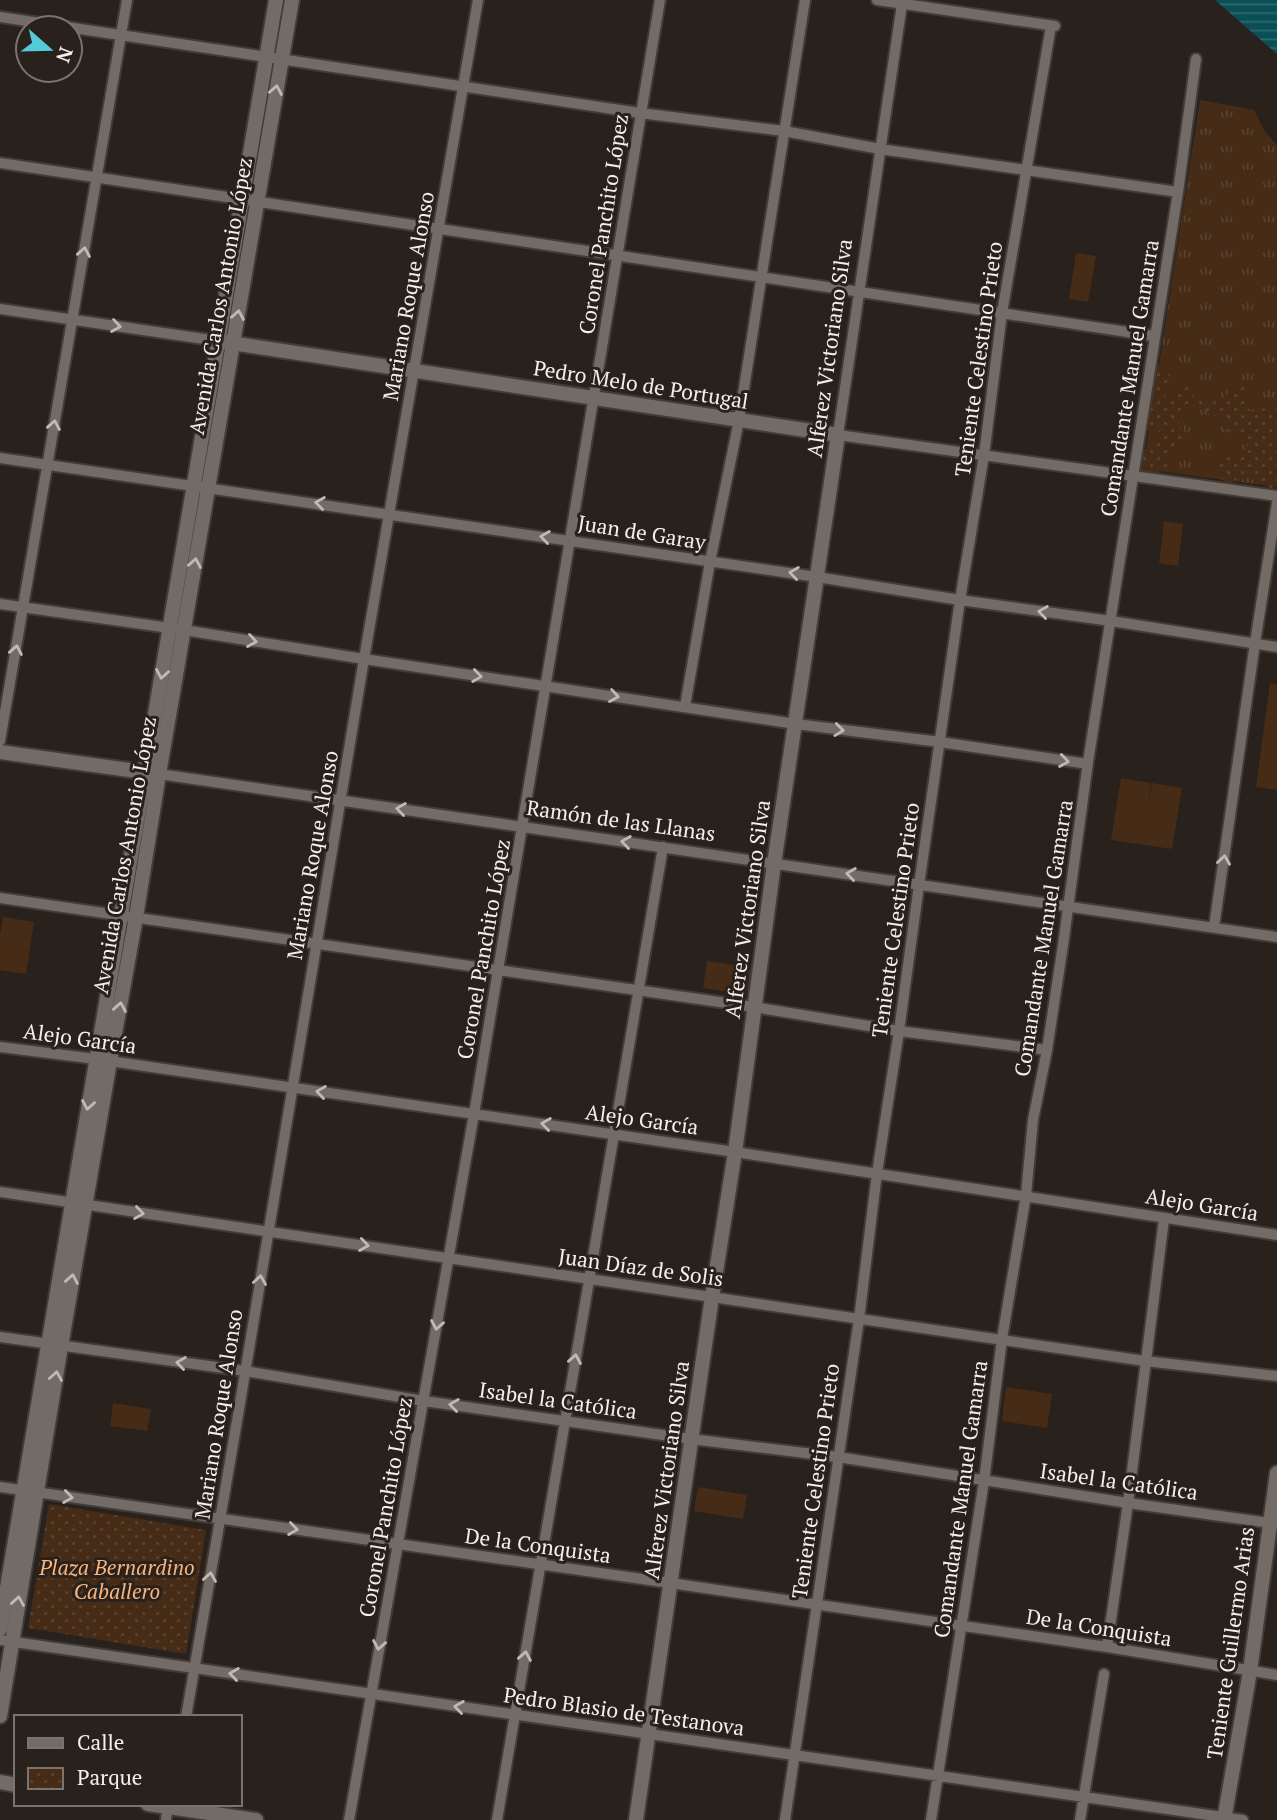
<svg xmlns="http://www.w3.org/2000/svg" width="1277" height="1820" viewBox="0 0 1277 1820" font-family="'PT Serif',serif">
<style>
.grass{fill:url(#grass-tufts)}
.park{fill:url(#park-dots)}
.pitch{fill:#462c17}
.water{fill:url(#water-rules)}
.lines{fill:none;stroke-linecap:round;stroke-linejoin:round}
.street-casing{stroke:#423c38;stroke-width:14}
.secondary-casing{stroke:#423c38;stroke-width:18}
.street{stroke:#736b65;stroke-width:10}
.secondary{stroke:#736b65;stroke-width:14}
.oneway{stroke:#c0bab5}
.labels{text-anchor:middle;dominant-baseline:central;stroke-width:6;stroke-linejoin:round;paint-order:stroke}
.street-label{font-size:21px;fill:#f4efeb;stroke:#28211c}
.park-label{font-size:21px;font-style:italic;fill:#fab47c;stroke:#28211c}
</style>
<defs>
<pattern id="grass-tufts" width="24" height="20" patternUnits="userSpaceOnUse" patternTransform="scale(1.75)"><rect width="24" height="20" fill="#462c17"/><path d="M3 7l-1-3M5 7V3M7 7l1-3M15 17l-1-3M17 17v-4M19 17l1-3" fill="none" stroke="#58412e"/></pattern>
<pattern id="park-dots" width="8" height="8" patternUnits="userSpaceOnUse" patternTransform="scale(1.75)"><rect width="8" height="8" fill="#462c17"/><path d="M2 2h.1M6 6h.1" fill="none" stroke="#58412e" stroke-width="1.8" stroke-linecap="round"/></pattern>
<pattern id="water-rules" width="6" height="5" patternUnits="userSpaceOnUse" patternTransform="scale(1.75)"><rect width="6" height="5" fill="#0a4f56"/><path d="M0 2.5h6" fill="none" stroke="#2e696e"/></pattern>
</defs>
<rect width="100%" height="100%" fill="#28211c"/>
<path class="grass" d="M1200,100L1254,110L1265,132L1277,145V487L1143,469Z"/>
<path class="park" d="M1162,364L1169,377L1163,406L1170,404L1172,397L1177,394L1179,385L1182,382C1190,384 1193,390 1194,398C1204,400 1211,399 1220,403L1231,389L1238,385C1248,387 1250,399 1248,408L1254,413L1267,407H1277V485L1273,489L1258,483L1256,475C1244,473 1240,476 1231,484C1217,479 1219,475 1218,461L1224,455L1241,454L1248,445L1245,434L1236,435L1226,429L1223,414L1217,416L1210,415L1204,407L1192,408L1187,406L1180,410L1179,427L1186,437L1185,440L1169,449L1171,460C1166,470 1158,470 1151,476H1139C1138,472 1136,469 1136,465C1137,456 1145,447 1153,445L1156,436L1163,424L1162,422H1155L1154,428L1150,430H1144L1152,366Z
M49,1504L206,1530L186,1654L28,1628Z"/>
<path class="pitch" d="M1076,253L1096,256L1088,302L1069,299Z
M1164,521L1183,524L1178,566L1159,563Z
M1270,683L1277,684V790L1256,787Z
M1121,778L1151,783L1148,804L1152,783L1182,788L1172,849L1111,840Z
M3,917L34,922L26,974L0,970V935Z
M707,961L754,968L750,989L743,994L703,988Z
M1006,1387L1052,1394L1047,1428L1002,1421Z
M113,1403L151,1409L147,1431L110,1426Z
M698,1487L747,1495L743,1519L694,1511Z"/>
<path class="water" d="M1215,0H1277V54Z"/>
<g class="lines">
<defs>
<path id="street" d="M877,0L1055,26
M902,4L838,435L1277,496
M0,17L640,113L784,131L880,149L1178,192
M0,163L1154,336
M0,309L218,341
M0,458L817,577L960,600L1111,621L1277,647
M0,604L184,630L364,659L796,724L940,742L1088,764
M685,706L710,562L739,420L805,0
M0,741L127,0
M159,774L1277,937
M0,898L754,1007L899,1031L1047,1050
M1214,927L1255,643L1277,503
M0,1047L96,1059L735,1152L1277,1235
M0,1192L1145,1361L1277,1376
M0,1337L245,1371L424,1401L691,1439L838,1457L1128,1503L1277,1524
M0,1487L670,1583L1107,1647L1277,1675
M0,1640L1243,1820
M1107,1647L1128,1503L1164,1219
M186,1717L237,1421L364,659L478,0
M166,1820L168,1804
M349,1820L474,1114L660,0
M497,1820L663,847
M785,1820L859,1319L877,1173L899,1031L919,885L960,600L984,455L1002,313L1051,26
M931,1820L984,1481L1002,1339L1026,1195L1033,1120L1047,1050L1063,945L1088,762L1178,192L1196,59
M1080,1820L1104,1674"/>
<path id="secondary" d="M218,341L838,435L774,864L735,1152L712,1297L636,1820
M0,752L151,773
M0,1629L276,0
M0,1716L59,1358L110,1061L136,917L159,774L292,0
M0,1782L16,1785
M148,1804L256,1820
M1224,1820L1250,1671L1277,1473"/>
</defs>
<use href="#street" class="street-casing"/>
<use href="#secondary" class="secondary-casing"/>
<use href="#street" class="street"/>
<use href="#secondary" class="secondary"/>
</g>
<defs><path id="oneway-chevron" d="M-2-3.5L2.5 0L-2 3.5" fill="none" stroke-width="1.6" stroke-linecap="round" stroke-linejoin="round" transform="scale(1.75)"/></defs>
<g class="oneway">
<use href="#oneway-chevron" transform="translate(276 90) rotate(-80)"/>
<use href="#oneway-chevron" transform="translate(84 252) rotate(-80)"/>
<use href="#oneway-chevron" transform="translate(238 315) rotate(-80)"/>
<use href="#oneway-chevron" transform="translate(116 326) rotate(9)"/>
<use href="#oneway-chevron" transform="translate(54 425) rotate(-80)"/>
<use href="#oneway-chevron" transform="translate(320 503) rotate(-172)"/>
<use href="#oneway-chevron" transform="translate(545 537) rotate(-172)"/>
<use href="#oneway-chevron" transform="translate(195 563) rotate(-80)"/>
<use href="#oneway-chevron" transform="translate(794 573) rotate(-172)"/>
<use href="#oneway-chevron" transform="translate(1043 612) rotate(-172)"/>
<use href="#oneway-chevron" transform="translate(252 641) rotate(9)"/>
<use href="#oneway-chevron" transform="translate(16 650) rotate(-80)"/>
<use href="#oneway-chevron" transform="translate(162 674) rotate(100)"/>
<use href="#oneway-chevron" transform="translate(477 676) rotate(8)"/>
<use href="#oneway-chevron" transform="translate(614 696) rotate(9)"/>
<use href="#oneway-chevron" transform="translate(839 730) rotate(7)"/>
<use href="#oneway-chevron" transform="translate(1064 761) rotate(8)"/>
<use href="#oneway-chevron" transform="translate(401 809) rotate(-172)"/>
<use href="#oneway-chevron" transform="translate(626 842) rotate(-172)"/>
<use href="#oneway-chevron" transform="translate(1224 860) rotate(-82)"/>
<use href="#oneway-chevron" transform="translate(851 874) rotate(-172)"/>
<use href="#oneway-chevron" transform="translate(120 1007) rotate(-80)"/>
<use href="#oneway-chevron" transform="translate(321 1092) rotate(-172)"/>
<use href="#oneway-chevron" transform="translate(88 1105) rotate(100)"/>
<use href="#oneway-chevron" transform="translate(546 1124) rotate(-172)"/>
<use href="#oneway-chevron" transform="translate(139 1213) rotate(8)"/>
<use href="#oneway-chevron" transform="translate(364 1245) rotate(8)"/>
<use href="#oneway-chevron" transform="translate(72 1279) rotate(-80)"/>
<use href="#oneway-chevron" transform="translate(260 1280) rotate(-81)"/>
<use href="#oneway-chevron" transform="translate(437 1325) rotate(100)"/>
<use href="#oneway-chevron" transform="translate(575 1359) rotate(-80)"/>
<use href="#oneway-chevron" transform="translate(181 1363) rotate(-172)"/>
<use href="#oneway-chevron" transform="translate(56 1376) rotate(-81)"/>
<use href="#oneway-chevron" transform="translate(454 1405) rotate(-172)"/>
<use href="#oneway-chevron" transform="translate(68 1497) rotate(8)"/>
<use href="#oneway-chevron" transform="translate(293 1529) rotate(8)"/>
<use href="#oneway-chevron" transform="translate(210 1577) rotate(-81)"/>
<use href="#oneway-chevron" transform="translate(18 1601) rotate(-81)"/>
<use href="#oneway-chevron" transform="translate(379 1645) rotate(100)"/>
<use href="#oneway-chevron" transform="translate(525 1656) rotate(-80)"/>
<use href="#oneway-chevron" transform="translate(234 1674) rotate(-172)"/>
<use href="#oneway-chevron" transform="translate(459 1707) rotate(-172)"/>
</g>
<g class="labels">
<g class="street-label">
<text transform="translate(603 224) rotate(-81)">Coronel Panchito López</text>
<text transform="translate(220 296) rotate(-80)">Avenida Carlos Antonio López</text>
<text transform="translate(408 296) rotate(-80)">Mariano Roque Alonso</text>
<text transform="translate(829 348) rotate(-82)">Alferez Victoriano Silva</text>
<text transform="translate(978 359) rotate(-82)">Teniente Celestino Prieto</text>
<text transform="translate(1129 378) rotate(-81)">Comandante Manuel Gamarra</text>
<text transform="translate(641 384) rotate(9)">Pedro Melo de Portugal</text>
<text transform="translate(642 532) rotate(9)">Juan de Garay</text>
<text transform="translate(621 820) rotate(8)">Ramón de las Llanas</text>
<text transform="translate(124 855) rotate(-80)">Avenida Carlos Antonio López</text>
<text transform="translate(312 855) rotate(-80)">Mariano Roque Alonso</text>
<text transform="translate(747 909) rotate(-82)">Alferez Victoriano Silva</text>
<text transform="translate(895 920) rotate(-82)">Teniente Celestino Prieto</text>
<text transform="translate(1043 938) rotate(-81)">Comandante Manuel Gamarra</text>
<text transform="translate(483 949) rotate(-80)">Coronel Panchito López</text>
<text transform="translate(80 1038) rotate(8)">Alejo García</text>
<text transform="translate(642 1119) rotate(8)">Alejo García</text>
<text transform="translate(1202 1204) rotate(9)">Alejo García</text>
<text transform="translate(641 1267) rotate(8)">Juan Díaz de Solis</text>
<text transform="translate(558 1400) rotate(8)">Isabel la Católica</text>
<text transform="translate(218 1414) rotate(-81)">Mariano Roque Alonso</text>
<text transform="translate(666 1470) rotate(-82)">Alferez Victoriano Silva</text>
<text transform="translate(815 1481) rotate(-82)">Teniente Celestino Prieto</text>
<text transform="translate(1119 1481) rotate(8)">Isabel la Católica</text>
<text transform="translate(960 1499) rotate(-82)">Comandante Manuel Gamarra</text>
<text transform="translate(385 1507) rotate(-80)">Coronel Panchito López</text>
<text transform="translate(538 1545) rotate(8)">De la Conquista</text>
<text transform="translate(1099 1627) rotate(9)">De la Conquista</text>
<text transform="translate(1230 1643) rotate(-82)">Teniente Guillermo Arias</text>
<text transform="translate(624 1711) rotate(8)">Pedro Blasio de Testanova</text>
</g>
<g class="park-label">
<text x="117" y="1567">Plaza Bernardino<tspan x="117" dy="24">Caballero</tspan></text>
</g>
</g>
<rect x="14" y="1715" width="228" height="91" fill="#28211c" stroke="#7a736f" stroke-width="2"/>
<rect x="28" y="1738" width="35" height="10" fill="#736b65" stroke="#7a736f" stroke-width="2"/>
<text x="77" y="1750" font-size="21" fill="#f4efeb">Calle</text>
<rect x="28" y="1768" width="35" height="21" fill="url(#park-dots)" stroke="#7a736f" stroke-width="2"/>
<text x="77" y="1785" font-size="21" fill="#f4efeb">Parque</text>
<g transform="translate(49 49) rotate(110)"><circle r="33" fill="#28211c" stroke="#7a736f" stroke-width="2"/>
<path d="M0-5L12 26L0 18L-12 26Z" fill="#53cbda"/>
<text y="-10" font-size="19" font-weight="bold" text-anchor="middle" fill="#f4efeb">N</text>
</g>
</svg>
